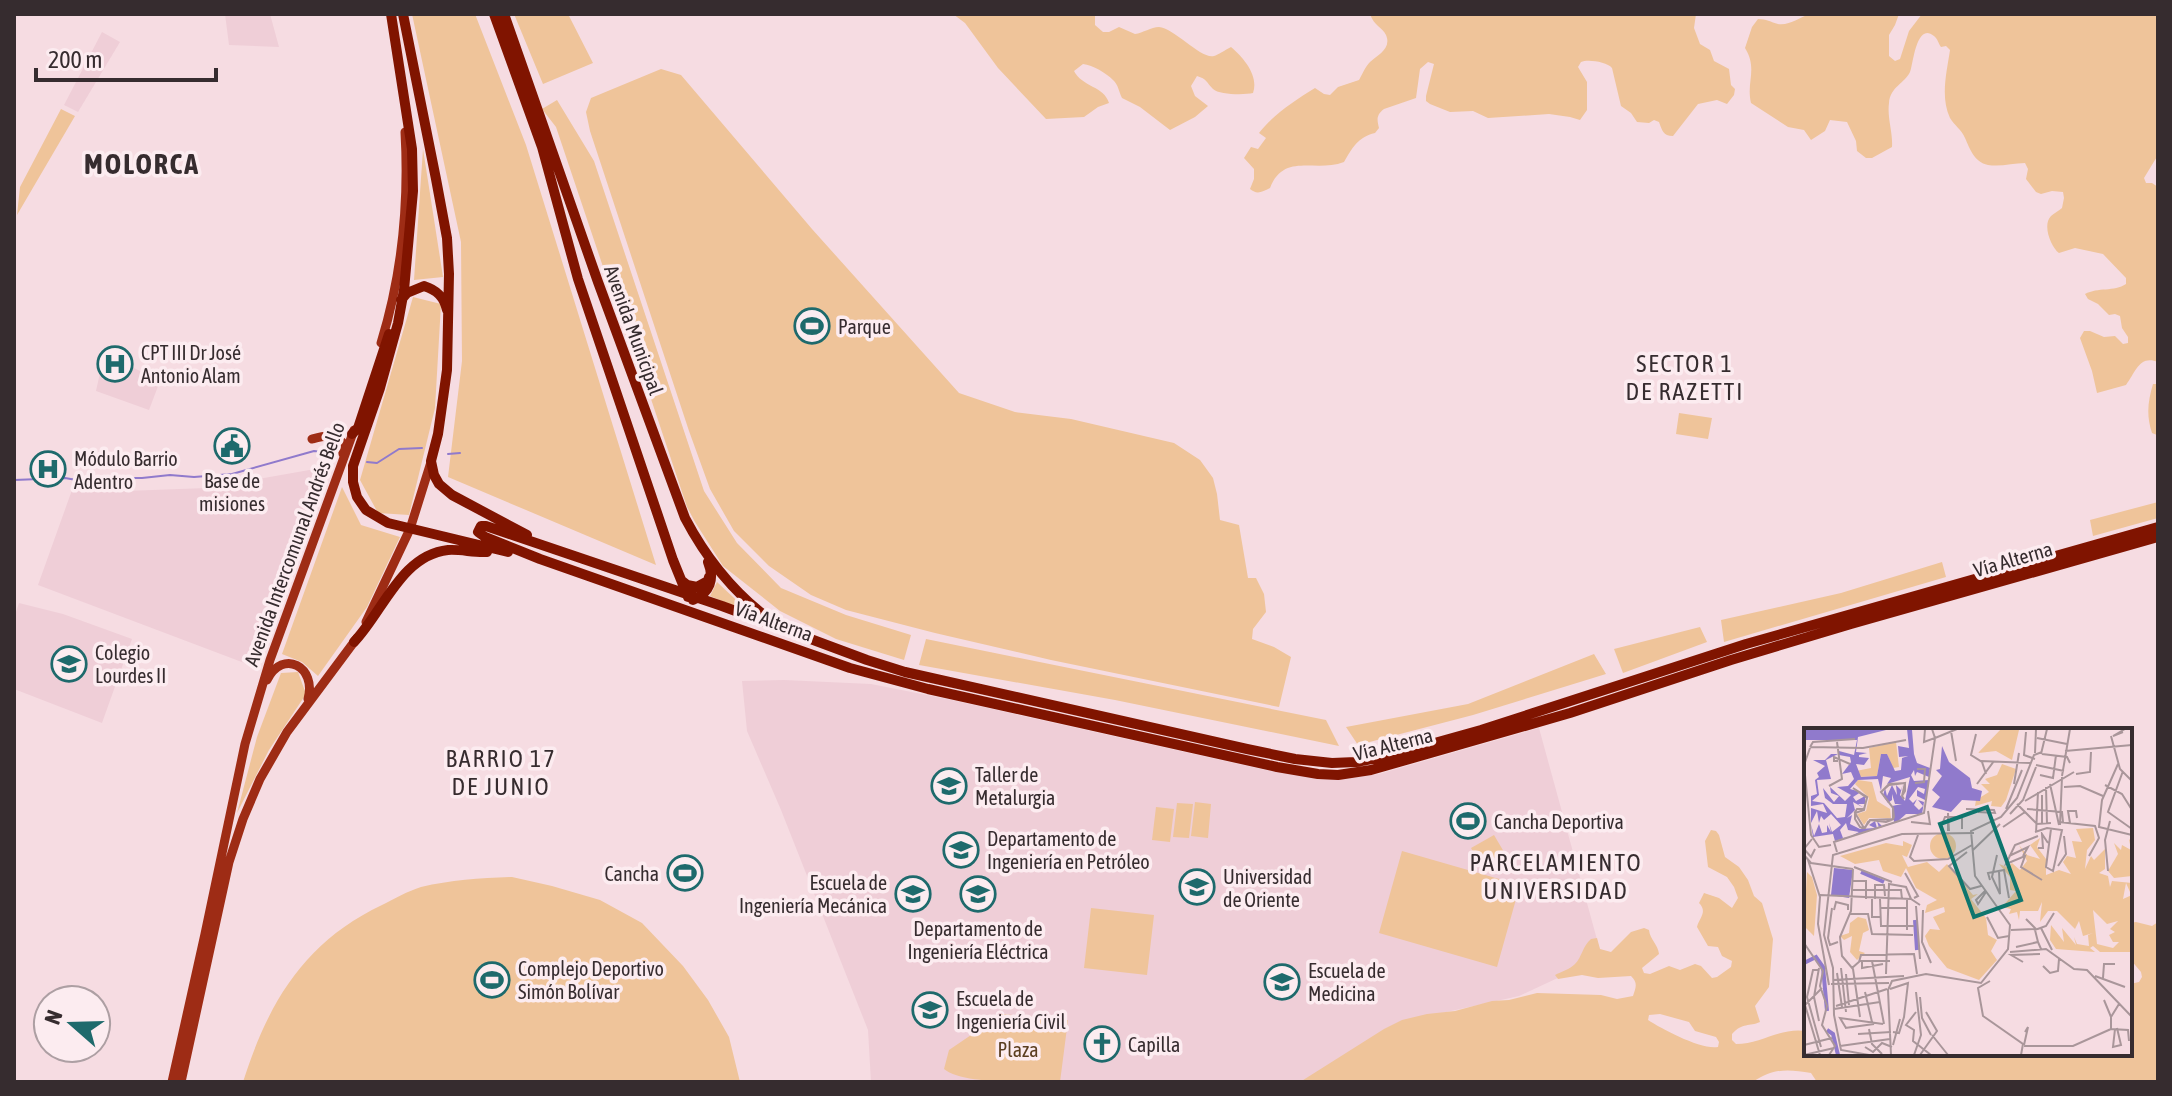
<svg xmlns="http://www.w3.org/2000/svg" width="2172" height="1096" viewBox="0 0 2172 1096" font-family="'Asap Condensed',sans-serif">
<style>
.built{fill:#efced7}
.green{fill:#efc49a;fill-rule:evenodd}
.water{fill:#907acc}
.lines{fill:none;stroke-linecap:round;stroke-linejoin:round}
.stream{stroke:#907acc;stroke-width:2}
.major{stroke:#9e2c15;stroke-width:9}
.highway{stroke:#801400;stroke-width:10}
.labels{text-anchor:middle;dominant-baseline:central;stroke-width:7;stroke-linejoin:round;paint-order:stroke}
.poi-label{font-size:20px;fill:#362c2f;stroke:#fcecf0;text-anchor:start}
.street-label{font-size:20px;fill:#362c2f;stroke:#fcecf0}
.park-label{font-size:20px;fill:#5b3e20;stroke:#fcecf0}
.quarter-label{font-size:24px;letter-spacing:2px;fill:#362c2f;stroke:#fcecf0}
.district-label{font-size:28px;font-weight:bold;letter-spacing:2px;fill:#362c2f;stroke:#fcecf0}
.inset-river{fill:none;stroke:#907acc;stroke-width:4}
.inset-road{fill:none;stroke:#a9969a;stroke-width:2}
.view{fill:#0f766e;fill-opacity:0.15;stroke:#0f766e;stroke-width:4}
.inset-edge{fill:none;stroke:#362c2f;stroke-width:4}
</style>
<rect width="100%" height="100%" fill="#f6dce2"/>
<path class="built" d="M225,14H270L279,47L229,45Z
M102,32L120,42L78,112L64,105Z
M128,365L160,381L149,410L96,391L100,373L119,380Z
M332,466L255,667L38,585L72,490L125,491L207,488Z
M19,603L63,614L132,639L102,723L14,689V618Z
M784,680L871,684L947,699L1270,771L1344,779L1379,774L1539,728L1604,965L1562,976L1519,996L1415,1019L1313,1082H871L868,1030L781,810L747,731L742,681Z"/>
<path class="green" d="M412,14H475L526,145L656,565L448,477L462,361L461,242Z
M514,14H568L593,63L543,84Z
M953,14H1095V25L1103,32H1109L1119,27L1135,34C1143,33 1151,27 1159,27C1174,28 1202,60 1214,56C1218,55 1225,50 1231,47C1244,58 1259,76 1253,93C1245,95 1219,95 1213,89C1206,82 1207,79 1197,76L1191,86L1195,96L1208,106L1195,117L1170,130L1140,107L1122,98C1119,92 1118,84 1113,80C1106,73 1093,65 1083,64L1074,71C1082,87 1104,86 1109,103L1098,107L1084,117L1046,119L998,68L965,23Z
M1370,14H1696L1694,28L1700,44L1710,50L1714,61L1729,69L1731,85L1735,89L1734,95L1727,104L1717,100L1698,104L1673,136C1663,136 1662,130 1659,122L1654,120L1649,123L1637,122L1631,113L1621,106L1612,68C1607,62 1588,59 1581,62L1578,67L1587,82V110L1580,120L1570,117L1549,114L1488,118L1473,111L1450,112L1430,104L1426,101V96L1434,64L1428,62L1420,69L1416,98L1384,109C1376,115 1377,120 1379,128L1375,133C1358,137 1352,148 1344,162C1315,173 1284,152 1270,188C1262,192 1257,195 1250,189L1254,179V169L1244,158L1251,147L1258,149L1266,138L1259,133C1274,114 1294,101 1315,88L1324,94L1330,95L1338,87L1359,80C1362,75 1365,67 1370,62C1377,55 1392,49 1386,35C1382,27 1374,26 1370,14Z
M1810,14H1899L1895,25L1889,35V56L1895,61L1900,59L1909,31L1922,14H2158V155L2144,178L2146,183H2152L2158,187V362C2139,355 2136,372 2126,385L2097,393L2092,371L2080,338L2084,331H2090L2104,337L2115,336L2123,344L2128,343V337L2122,328L2120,316L2115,314L2109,315L2098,304L2088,299L2085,294C2098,287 2114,292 2126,284V278L2103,254L2075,248L2059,253C2051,247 2042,225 2051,216C2054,213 2059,211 2062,208L2064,198L2063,192L2052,191L2041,194L2036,192L2026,179L2028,169L2025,163C2013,163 2001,167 1988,165C1974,162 1970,149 1965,138C1962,130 1954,125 1950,118C1940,97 1947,71 1950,50L1946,46L1941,47C1938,43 1938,39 1934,36C1916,21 1913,66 1910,72C1905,83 1890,87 1889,103C1887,118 1893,132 1892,147L1872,158H1866L1857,151L1856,141L1847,122L1830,120L1825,131L1811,140L1804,130L1788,127L1751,103C1746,82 1758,69 1745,48L1752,27L1758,19C1766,19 1771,22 1778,24C1789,26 1800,17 1810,14Z
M661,69L681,75L812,229L959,393L1015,412L1071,419L1174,443L1200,460L1213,478L1217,494L1220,520L1239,525L1248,578H1256L1264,594L1266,612L1253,629L1252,639L1274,647L1291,657L1279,707L1051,660L935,633L846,610L811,595L769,566L734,531L710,489L689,431L590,131L586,112L591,98Z
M557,100L594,161L704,491L737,543L781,588L846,615L911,635L904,660L836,639L780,611L723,566L695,522L687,507L647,387L634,359L556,127L542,109Z
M61,109L75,116L17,215L20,187Z
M423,149L443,277L414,280Z
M413,297L441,304L435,408L409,515L378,513L360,480Z
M2153,384H2158L2157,435L2152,433C2146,415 2148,401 2153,384Z
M1679,413L1712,418L1708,439L1676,434Z
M342,487L361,525L400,537L367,607L318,676L302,662L282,654Z
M2158,502V518L2093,536L2090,520Z
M1942,562L1946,577L1724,642L1721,620L1841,593Z
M717,582L749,612L710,596Z
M1700,627L1707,642L1623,673L1614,649Z
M926,639L1326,720L1339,746L1115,700L919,665Z
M1594,654L1606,674L1473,715L1358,745L1346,727L1468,704Z
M298,672L306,694L269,750L237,813L257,737L281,673Z
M1195,802L1211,804L1208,838L1191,836Z
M1177,803L1193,804L1189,838L1173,837Z
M1475,803L1487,822L1460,838L1449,819Z
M1156,807L1174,809L1170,842L1152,840Z
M1711,830L1716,831L1719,835L1725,857L1739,867L1748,880L1754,896L1762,903L1773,939L1769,987L1755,1006L1760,1022C1749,1027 1743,1022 1732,1034V1040L1736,1044C1761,1044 1781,1027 1806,1031V1054H2130V984L2139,982L2142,977L2141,972L2130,959V923L2136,922L2152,926L2158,922V1082H1817L1811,1073C1788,1069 1773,1068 1753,1082H1300L1384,1029L1402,1020L1427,1014L1455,1011L1492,1001L1509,1000L1537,993L1601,995L1617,999L1633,996C1636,987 1638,983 1631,976L1598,978L1582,975L1558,979L1555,975C1561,972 1570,969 1575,964C1582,957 1582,947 1591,939L1597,938L1600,949L1611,952L1631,932L1644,928L1649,930C1650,940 1658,944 1659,954L1642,968L1644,973L1650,974L1669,966L1680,970L1695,964L1701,966L1712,978L1717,977L1731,967L1732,961L1722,956L1718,947L1708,946L1697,927C1699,918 1708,912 1699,903L1704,893L1719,898L1732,908L1738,898L1734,887L1727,877L1708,867L1705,841ZM1660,1014L1689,1022L1695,1031L1716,1037L1719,1042L1718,1047C1701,1050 1662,1029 1648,1020L1649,1015Z
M1494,835L1504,852L1481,866L1471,848Z
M1402,851L1520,885L1497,967L1379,933Z
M687,857L696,863L685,890L673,883Z
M512,877L552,886L600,900L642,923L683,966L708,1000L729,1037L740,1082H243C268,1003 304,942 382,905C394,899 408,891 421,887C451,880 481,878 512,877Z
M1091,908L1154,915L1147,975L1084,968Z
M1002,1014L1068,1020L1060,1082C1034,1082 963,1085 944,1069L949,1050Z"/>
<path class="water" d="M808,316L820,320L813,340L801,336L805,332Z"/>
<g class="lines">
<path class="stream" d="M448,454L460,453
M367,462L377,463L399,449L422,448
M14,480L65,478L88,482L103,478H142L170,475L194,477L232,474L314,451L330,453"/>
<path class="major" d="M381,343C402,275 409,203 405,132
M312,439C323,436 333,433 342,442L343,454
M366,622L410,529L431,462
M267,680C283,648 317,667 308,699
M172,1082L205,934L245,744L270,660L354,430
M181,1082L229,862L243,819L260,779L287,732L357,638"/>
<path class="highway" d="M391,14L412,149L413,191L404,290L398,323L380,388L353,466V482L357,497L366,510L388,523L508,552
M403,14L436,179L447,238L449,274L447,370L438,434L431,461L434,475L439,484L452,495L527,535
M494,14L542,147L578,279L673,560L688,597
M504,14L598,282L685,518C706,558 733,592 769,619
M401,300L407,293L424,286C437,290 444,297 447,310
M352,434L358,428L389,334
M2158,527L1746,644L1481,730L1388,756L1356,762L1332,763L1295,759L1247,749L905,672L867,660L722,606L486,526H481L478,532L485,537L540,559L850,668L928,689L1277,767L1318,774L1338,775L1371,770L1570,713L1731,660L1851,624L2158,537
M682,581L687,585L697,587L708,581L709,577
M693,600C710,593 715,579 708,562
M354,642C383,612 401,555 448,550C461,549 474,553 487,552"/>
</g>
<defs>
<symbol id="stadium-ring" viewBox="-11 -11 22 22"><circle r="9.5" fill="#fcecf0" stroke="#1e6a6c" stroke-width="1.5"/><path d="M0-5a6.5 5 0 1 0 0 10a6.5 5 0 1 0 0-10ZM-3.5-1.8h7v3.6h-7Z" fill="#1e6a6c"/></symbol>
<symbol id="hospital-ring" viewBox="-11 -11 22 22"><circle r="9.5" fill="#fcecf0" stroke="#1e6a6c" stroke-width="1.5"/><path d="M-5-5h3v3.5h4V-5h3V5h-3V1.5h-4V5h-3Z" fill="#1e6a6c"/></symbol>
<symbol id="civic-ring" viewBox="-11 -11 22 22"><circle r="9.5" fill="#fcecf0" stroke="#1e6a6c" stroke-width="1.5"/><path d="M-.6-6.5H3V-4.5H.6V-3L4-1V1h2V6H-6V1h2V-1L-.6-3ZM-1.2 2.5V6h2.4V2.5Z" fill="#1e6a6c"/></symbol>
<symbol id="school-ring" viewBox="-11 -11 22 22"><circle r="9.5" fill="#fcecf0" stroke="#1e6a6c" stroke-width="1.5"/><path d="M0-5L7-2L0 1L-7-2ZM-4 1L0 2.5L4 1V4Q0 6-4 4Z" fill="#1e6a6c"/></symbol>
<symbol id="university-ring" viewBox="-11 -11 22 22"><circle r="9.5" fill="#fcecf0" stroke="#1e6a6c" stroke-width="1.5"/><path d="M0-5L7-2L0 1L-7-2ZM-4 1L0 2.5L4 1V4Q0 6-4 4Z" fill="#1e6a6c"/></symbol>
<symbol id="church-ring" viewBox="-11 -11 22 22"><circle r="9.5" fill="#fcecf0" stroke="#1e6a6c" stroke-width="1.5"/><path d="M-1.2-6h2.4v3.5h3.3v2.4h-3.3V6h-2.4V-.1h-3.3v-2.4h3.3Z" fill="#1e6a6c"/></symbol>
</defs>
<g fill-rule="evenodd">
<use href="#stadium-ring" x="792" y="306" width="40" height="40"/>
<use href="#hospital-ring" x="95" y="344" width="40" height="40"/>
<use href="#civic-ring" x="212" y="426" width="40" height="40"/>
<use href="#hospital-ring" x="28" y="449" width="40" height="40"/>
<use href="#school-ring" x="49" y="644" width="40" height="40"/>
<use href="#university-ring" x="929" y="766" width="40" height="40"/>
<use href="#stadium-ring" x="1448" y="801" width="40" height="40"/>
<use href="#university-ring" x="941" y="830" width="40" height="40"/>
<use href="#stadium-ring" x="665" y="853" width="40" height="40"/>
<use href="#university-ring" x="1177" y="867" width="40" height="40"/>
<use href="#university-ring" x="893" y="874" width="40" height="40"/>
<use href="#university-ring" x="958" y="874" width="40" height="40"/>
<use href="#stadium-ring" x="472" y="960" width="40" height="40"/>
<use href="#university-ring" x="1262" y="962" width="40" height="40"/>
<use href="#university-ring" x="910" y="990" width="40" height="40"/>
<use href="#church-ring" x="1082" y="1024" width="40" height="40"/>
</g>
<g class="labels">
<g class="poi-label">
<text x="838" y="326">Parque</text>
<text x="141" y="352">CPT III Dr José<tspan x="141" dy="23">Antonio Alam</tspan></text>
<text x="74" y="458">Módulo Barrio<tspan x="74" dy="23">Adentro</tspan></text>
<text x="232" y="480" text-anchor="middle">Base de<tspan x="232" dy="23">misiones</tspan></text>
<text x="95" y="652">Colegio<tspan x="95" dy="23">Lourdes II</tspan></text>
<text x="975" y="774">Taller de<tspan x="975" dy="23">Metalurgia</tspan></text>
<text x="1494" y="821">Cancha Deportiva</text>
<text x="987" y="838">Departamento de<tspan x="987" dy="23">Ingeniería en Petróleo</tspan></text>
<text x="659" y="873" text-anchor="end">Cancha</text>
<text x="1223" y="876">Universidad<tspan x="1223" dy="23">de Oriente</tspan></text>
<text x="887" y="882" text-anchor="end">Escuela de<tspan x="887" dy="23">Ingeniería Mecánica</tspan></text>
<text x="978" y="928" text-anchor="middle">Departamento de<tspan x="978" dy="23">Ingeniería Eléctrica</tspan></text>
<text x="518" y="968">Complejo Deportivo<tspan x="518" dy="23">Simón Bolívar</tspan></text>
<text x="1308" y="970">Escuela de<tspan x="1308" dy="23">Medicina</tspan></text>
<text x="956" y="998">Escuela de<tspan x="956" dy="23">Ingeniería Civil</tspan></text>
<text x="1128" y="1044">Capilla</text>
</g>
<g class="street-label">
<text transform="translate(634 330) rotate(70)">Avenida Municipal</text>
<text transform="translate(294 544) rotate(-70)">Avenida Intercomunal Andrés Bello</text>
<text transform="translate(2013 559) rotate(-16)">Vía Alterna</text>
<text transform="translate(774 621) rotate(20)">Vía Alterna</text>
<text transform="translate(1393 744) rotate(-14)">Vía Alterna</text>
</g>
<g class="park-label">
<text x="1018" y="1049">Plaza</text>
</g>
<g class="quarter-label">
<text x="1685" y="363">SECTOR 1<tspan x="1685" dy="28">DE RAZETTI</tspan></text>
<text x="501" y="758">BARRIO 17<tspan x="501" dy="28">DE JUNIO</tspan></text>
<text x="1556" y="862">PARCELAMIENTO<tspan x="1556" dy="28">UNIVERSIDAD</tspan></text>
</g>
<g class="district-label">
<text x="142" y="164">MOLORCA</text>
</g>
</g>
<g transform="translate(1804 728)">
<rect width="328" height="328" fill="#f6dce2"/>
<path d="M197,1L215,2L208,32L192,23L174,25ZM92,14L95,39L89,40L83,26H77L73,48L55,49L52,43L67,40L65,20ZM198,36L212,41L202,72L197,79L187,78L188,73L171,78L172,72L185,64L177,56H186L181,51L193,47ZM54,52L68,54L73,73L86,81L87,90H65L60,97L53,86L62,83L65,70L51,56ZM289,100L291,112L283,122L281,141L287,128L290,132L301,121V141L295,145L304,148L306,159L308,153L328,155L326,164L322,155L319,171L328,167V224H296L289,218L286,220L291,224L252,221L246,212L247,197L260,214L258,200L272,217L270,209L273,216L285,218L284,207L289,205L279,208L275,193L271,201L253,183H244L236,194L238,174L234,183H216L215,192L213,184L205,186L207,181L198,179L212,163L206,162V149L195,136L203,139L208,135L216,142L223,133L215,117L223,127L236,131L226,117L236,110L233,119L242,131V147L255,142L267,146L259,134L263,128L272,130L268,113L278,114L272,101ZM289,182L303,196L314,193L306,201L311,204L305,207L309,214H315L309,220L293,216ZM126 118a13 13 0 1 1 26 0a13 13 0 1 1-26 0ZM325,111L328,114V148L310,150L304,143L314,126L310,115L317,122L318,117L327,122ZM99,113L108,117L103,129L98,127L104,139L123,134L135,144L143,136L169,167L174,166L167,171L182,190L184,207L193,212L187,223L193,232L175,252L143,240L125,218L121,208L126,201L136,202L129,189L141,184L140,179L121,185L123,177L133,172L112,160L102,140L97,149L79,143L75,132L51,136L36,128L82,115L99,118ZM3,144L8,149L13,167L10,208L0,198ZM54,189L62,191L65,202L59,205L55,223L61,225L53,232L46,224L48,208L40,212L36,208L45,205L46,195Z" fill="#efc49a" fill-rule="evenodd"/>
<path d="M0,1H86L54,9L52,24L63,25L55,27V29L65,30L60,37L52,36L57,49L73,48L77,26H83L91,43L97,42L98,30L104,28L95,29L94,18L105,20L103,1H114L108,2L110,26L113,35L126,40L125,49L113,44L111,48L110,42L107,47L110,53L125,52L124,60L121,72L113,68V62L120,66L121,61L114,59L105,71L109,75L113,71L110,77L115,82L119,78L114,72L120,74L118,86H102L93,94L75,100L73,93L78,98L90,94L88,78L98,76H91L88,66V72L84,75L79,68L81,60L83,68L88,57L93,67L92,57L97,62L99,56L96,67L101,73L106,49L83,56L87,50L79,48L77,63L74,51L54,52L46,61L57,64L49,69L52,73L61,68V76H54L60,80L49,74L51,82L43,90L48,87L46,96L56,101L71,100L65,97L71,93L73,100L45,109L55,104L44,102L42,95L36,102L39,110L44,109L31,113L29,106L9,109L7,96L10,108L15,96L18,105L23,104V97L27,104L25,95L28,104L37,97L27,86L20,92L17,88L15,95L13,83L7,95V80L23,85L19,76L7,78V68L13,66L11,52L15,49L13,45L21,38L9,32H21L27,26H34L22,32L27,51L13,52L15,67L8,73L20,75L33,90L41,89L43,76H29L21,70L19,60L30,74L35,68L27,65L26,59L41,73L47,67L33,59L44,58L50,51L47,44L38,46L47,34L46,29L35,27V23L50,27L53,12H0ZM138,18L145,34L166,50L168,60L178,63L176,73L158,72L147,84L128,79L136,69L128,62L138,48L132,42L136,41ZM30,140L49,142L45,170L27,167Z" fill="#907acc"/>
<path class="inset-river" d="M57,144L80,154M111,192L113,222M0,235L12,229L19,239L23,283M23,302L29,306L34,327"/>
<path class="inset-road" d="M121,1L120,14L131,10L128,1M147,3L152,33M222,4L220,27L231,31M319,4L309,8L321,1M172,6L167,27L178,34L182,46M307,8L316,41L328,53M233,10L263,16M6,19L59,20L102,12M6,19L9,14L51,11M6,20L0,37L7,107L15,119L27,117M261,23L328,17M231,25L232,1M237,26L243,1M238,26L263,29L266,35M34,33H30V29L46,36M177,33L226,35M314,36L298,72L295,99L328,107M232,37L260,43M319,43L304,84L328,101M272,46L286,44L287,24M236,47L249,50L252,27M258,48L266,1M101,55V63L98,68L100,71L98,68L101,55L85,57L77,64L89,80L90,89L89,91L88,92L82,94L66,92L65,94L62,98L61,100H58L56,99L51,91V84L53,81H60L63,70L49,60L63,69L60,82L51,85L60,100L62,98L64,94L67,92L89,91V80L77,64L85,56ZM111,55L120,54L121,41H113M173,56L190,33M210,56L215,25M246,56L255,97M0,57L1,108M301,57L318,66L328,82M25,58L38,51L33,14M242,59L243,96M260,59L276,58L299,68M238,67V95M221,73L270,44M213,76L233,96L247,95M162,81L190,82L191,85L174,84M202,81L218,42M223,81L258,84L259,94M206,86L219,72L232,39M107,94L126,96L124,83M255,94L291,98L295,110L285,128M266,95L264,83H272L273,90M256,97L258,49M137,99L141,89H158V101M199,99L221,84M144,103V85L145,103M231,104L243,100L258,102L249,143L242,139L247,101M232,105L234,64M114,107L106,129L110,133L144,131L168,117M234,108L211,117L202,136L221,128L217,139L238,152M8,111L0,121L7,129L11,121M234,120H239L238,106L244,115M169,122L196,96M33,124L30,114L120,85L131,10L153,1M163,124L145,138L166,161L177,158M0,127L7,135L49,141M193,127L188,149L196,166L195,143M205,128L224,119L219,128M4,132L16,169L14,196L25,257M254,138L262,126L260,108M50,139L88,154M49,141L47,183L36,209L38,228L49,241L56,289M304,143L301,112L306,93M101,145L114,168L110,170M186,152L184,145L200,142L205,170M48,153H62V171M48,162H97L98,171M181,163L172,172L174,176L182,164M16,167L107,171L116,177M68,171V189H77M71,171V157H80L81,168M76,171L77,198H110M103,171V202M112,178L116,231M28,180L24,210L26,217L34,214M77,180H104M30,182L32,174L44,177V182M119,182L118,214L127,235M46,186H64L68,206L109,207M183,189L194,210L205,208M237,200L248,222M207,202L232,201L222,191M234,214L231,202L242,198L250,185M0,215L19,243L16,258L23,278L18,297L31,318L25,327M212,219L234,214L237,221M206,224L242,221L270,241L283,242L328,289M58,233V240L79,236M68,233L80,296M55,234L57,227L110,226L113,246M219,234L207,227L236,226M239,238L246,245L254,243L255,231M15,240L10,269L15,293M37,240L42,284M48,240L56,233H86M15,242H9L3,269L17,319M33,245L38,279M42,246L45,277M82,246L85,156L102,159L107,171M291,248L321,259M299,250L300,236H311M29,252L100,248M186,253L174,260L179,288L219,316L217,327M27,256L85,255M86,261L104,255L100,289L95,305L89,304M61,264L68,294M116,269L118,290L127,307M300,272L307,289L315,276M1,277L16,327M0,278L18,260M32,278L83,261M30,281L76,274M112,284L102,297L110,302L109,313L127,327M307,289V301L324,302L325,313M41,300L70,296M42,300L36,290L79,296M65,301L68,316L78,326M311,301L309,319L317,317L313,300M54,306L87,304M128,307L144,327M0,317L28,310M89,317L96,291M220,317L224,299L221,304M36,318L86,311M220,318H269L307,301M61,319L69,324L78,315L88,319M0,327L30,320M65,327L37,322L30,287L29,240L20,207L29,127L98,106L170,105M87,327L84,262L88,253L122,246L177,255L204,221L206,197L171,148L167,103L197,89L213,70L230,27L238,24M110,327L117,307L112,264M116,327L133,303L122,284"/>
<path class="view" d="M183,79L217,172L170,189L136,96Z"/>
<rect width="328" height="328" class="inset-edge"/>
</g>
<rect width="2172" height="1096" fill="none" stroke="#362c2f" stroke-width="32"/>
<g transform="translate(72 1024) rotate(290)"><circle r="38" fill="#fcecf0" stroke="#ad9fa3" stroke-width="2"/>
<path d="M0-6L14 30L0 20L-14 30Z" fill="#1e6a6c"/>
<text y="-12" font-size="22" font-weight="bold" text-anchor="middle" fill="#362c2f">N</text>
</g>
<path d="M36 68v12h180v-12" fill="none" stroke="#362c2f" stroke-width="4"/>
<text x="48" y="68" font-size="24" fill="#362c2f" stroke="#fcecf0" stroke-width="6" paint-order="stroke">200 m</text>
</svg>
